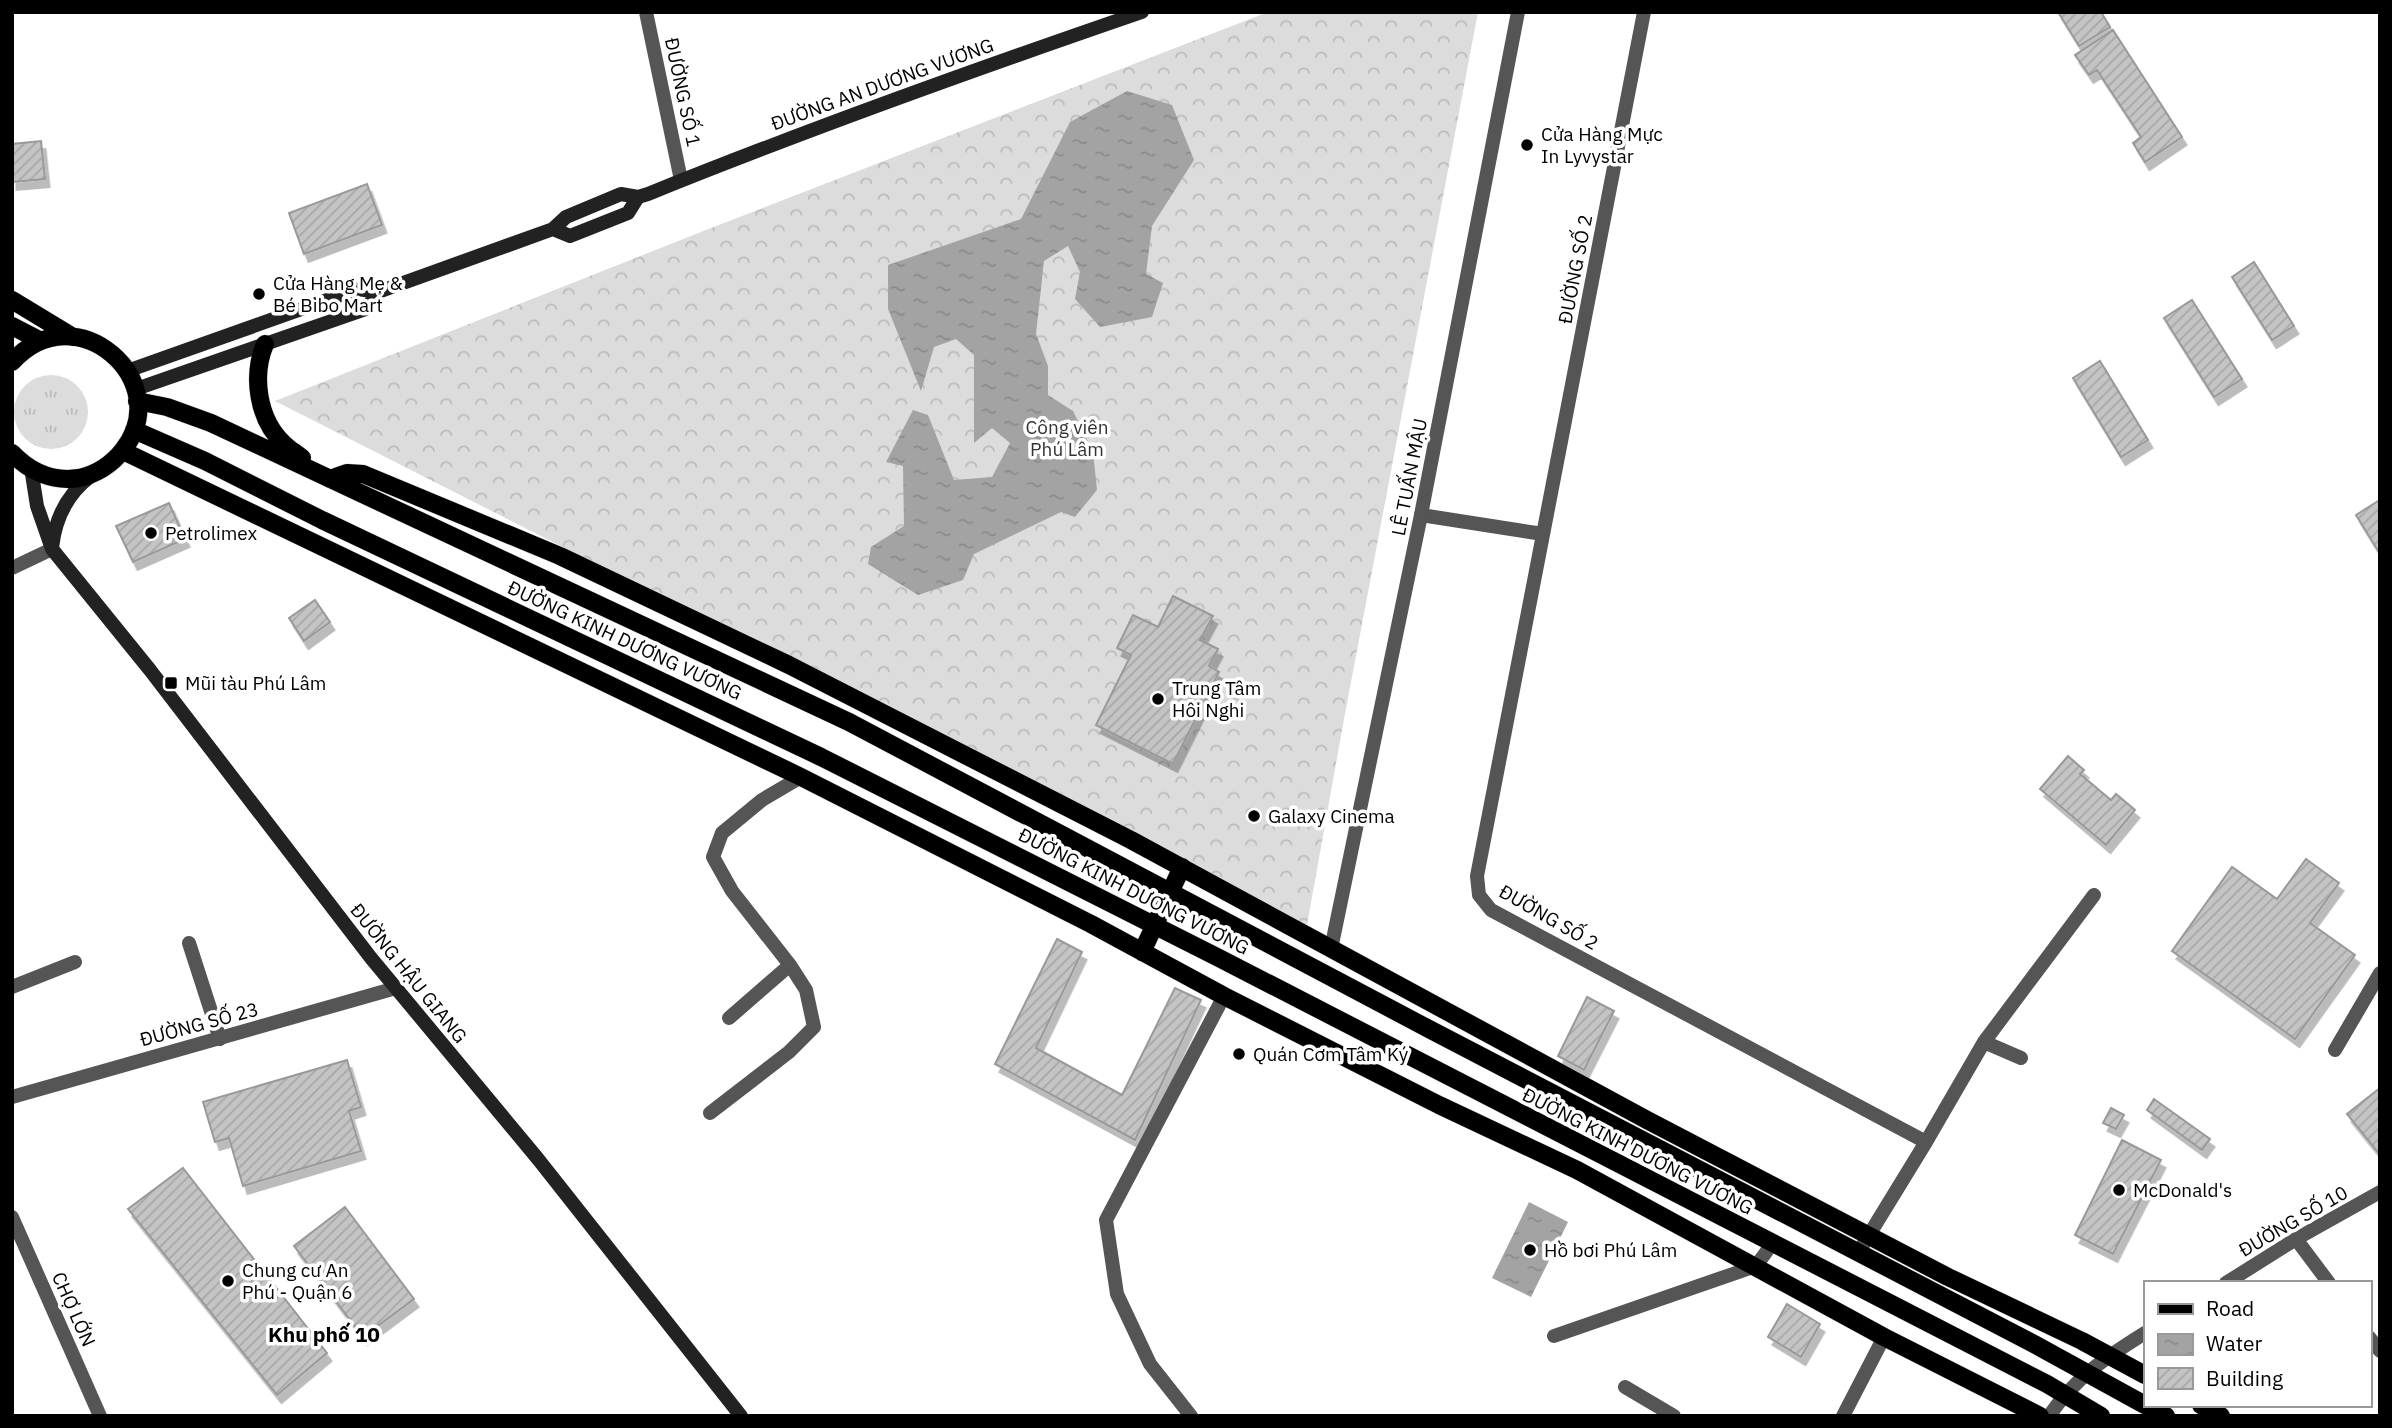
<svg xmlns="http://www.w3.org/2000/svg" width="2392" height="1428" viewBox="0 0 2392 1428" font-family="'IBM Plex Sans',sans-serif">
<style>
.grass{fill:url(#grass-tufts)}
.forest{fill:url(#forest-crowns)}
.water{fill:url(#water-ripples)}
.building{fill:url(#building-hatch);stroke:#999;stroke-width:2;filter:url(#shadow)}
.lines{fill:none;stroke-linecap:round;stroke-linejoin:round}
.primary-casing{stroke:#dbdbdb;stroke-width:19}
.minor{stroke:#555;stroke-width:14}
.tertiary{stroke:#555;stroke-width:14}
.secondary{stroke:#222;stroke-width:14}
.primary{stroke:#000;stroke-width:18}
.poi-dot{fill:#000;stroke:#fff;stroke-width:2.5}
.labels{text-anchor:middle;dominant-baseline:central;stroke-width:7;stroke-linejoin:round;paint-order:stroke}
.street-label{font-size:19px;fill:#000;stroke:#fff}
.poi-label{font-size:19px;fill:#000;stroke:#fff;text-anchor:start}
.park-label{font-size:19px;fill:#333;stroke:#fff}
.neighbourhood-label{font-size:21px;font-weight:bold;fill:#000;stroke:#fff}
</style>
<defs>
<pattern id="grass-tufts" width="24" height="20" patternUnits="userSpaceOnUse" patternTransform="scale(1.75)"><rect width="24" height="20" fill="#dcdcdc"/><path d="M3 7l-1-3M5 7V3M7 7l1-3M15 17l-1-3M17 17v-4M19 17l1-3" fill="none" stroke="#bbb"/></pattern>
<pattern id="forest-crowns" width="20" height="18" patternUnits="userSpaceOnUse" patternTransform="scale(1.75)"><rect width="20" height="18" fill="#dcdcdc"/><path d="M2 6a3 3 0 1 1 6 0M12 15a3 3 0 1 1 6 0" fill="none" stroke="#bbb"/></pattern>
<pattern id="water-ripples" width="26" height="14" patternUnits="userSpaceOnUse" patternTransform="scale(1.75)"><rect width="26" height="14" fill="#a3a3a3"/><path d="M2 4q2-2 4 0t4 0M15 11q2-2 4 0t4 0" fill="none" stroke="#8b8b8b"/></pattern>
<pattern id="building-hatch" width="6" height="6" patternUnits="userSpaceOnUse" patternTransform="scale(1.75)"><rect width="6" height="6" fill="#c4c4c4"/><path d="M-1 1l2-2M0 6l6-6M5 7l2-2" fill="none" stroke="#a7a7a7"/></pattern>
<filter id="shadow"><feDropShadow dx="4.5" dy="8" stdDeviation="0" flood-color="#0004"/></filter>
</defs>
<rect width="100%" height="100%" fill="#fff"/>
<path class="grass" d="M14 412a37 37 0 1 1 74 0a37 37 0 1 1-74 0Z"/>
<path class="forest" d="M1268,12H1478L1344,719L1307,925L275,401L706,230Z"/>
<path class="water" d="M1127,91L1172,105L1194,160L1152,226L1146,274L1163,283L1152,317L1100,327L1075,299L1080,272L1068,246L1044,261L1036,334L1048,366V395L1073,411L1093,452L1097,490L1075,517L1061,512L974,554L963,580L918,595L868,564L871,547L904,526L903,466L886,462L913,410L928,415L954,480L992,477L1010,443L992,428L974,443V355L956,339L934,347L921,391L888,309V265L1021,219L1070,122Z
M1529,1202L1568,1222L1531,1297L1492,1278Z"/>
<path class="building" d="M2058,12H2101L2110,27L2079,46Z
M2113,30L2182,137L2145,162L2133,143L2141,137L2097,70L2089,75L2075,55Z
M41,141L45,179L12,182V144Z
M367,184L382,225L304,254L289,213Z
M2254,262L2294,326L2272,340L2232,277Z
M2192,300L2242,379L2214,397L2164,318Z
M2100,361L2148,440L2121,457L2073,378Z
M2378,501L2380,504V554L2356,515Z
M169,503L185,539L133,562L116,526Z
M1173,596L1213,616L1200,640L1218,649L1209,666L1219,672L1173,764L1096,725L1131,655L1117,648L1133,615L1158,627Z
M315,600L330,622L304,641L289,618Z
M2068,756L2084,770L2080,774L2111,800L2116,794L2135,810L2106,845L2040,789Z
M2306,859L2339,883L2310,923L2355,955L2295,1039L2172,951L2232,867L2277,899Z
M1057,939L1082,952L1036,1048L1122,1095L1175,988L1201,1000L1135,1140L995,1064Z
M1587,997L1614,1011L1584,1070L1558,1056Z
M347,1060L361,1107L349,1111L361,1151L243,1186L229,1138L215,1142L203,1102Z
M2380,1088V1155L2347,1114Z
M2154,1099L2210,1139L2202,1150L2147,1110Z
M2111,1108L2124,1115L2116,1129L2103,1123Z
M2122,1140L2161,1160L2113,1254L2075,1235Z
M183,1168L327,1353L277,1395L128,1209Z
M345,1207L414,1299L363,1337L294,1246Z
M1787,1304L1820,1324L1801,1357L1768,1337Z"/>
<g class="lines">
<defs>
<path id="primary" d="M12,300L73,337
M12,326L41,341
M265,344C252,375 257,419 284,444C289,449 296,453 302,458
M12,362C76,291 177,382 123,450C112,464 97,474 79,478C53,482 30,472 12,453
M137,401L167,407L211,423L849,722L1429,1029L2034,1344L2145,1405
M134,430L205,461L322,520L821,757L1219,958L2047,1384L2101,1416
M123,451L801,777L1091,924L1224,996L1439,1105L1577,1170L1884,1337L2040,1416
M330,479L347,473L363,474L560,556L789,665L1131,840L1647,1120L1948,1277L2082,1341L2145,1375
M1142,952L1182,867
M2145,1405L2166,1416
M2201,1405L2221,1416"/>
</defs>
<use href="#primary" class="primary-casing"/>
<path class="minor" d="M646,12L681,180
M1644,12L1477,876L1479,895L1491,910L1926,1142
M1421,515L1543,534
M12,568L52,549
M189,943L220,1039
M12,987L75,962
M729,1018L790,965
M1984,1042L2021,1058
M2335,1050L2380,973
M710,1113L789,1052L814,1027L806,990L790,965L732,891L713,857L722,833L762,800L801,777
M12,1217L100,1416
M2296,1239L2329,1283
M1858,1253L1926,1142L1984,1042L2094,895
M2226,1283L2296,1239L2380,1192
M1554,1336L1756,1266L1772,1244
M2369,1337L2380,1351
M1625,1387L1674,1416
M1191,1416L1150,1364L1117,1294L1106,1220L1224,996
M1843,1416L1884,1337
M2049,1416C2076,1377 2105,1358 2145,1333"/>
<path class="tertiary" d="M1331,949L1421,515L1518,12
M12,1097L396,988"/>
<path class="secondary" d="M553,229L570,236L628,213L638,197
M127,371L358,289L378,292L553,229L566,217L621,194L638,197L648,194C811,128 976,69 1142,12
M136,389L366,309L378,292
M31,468L37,506L52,549L150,670L371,958L538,1159L741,1416
M52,548C55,519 67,494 91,476"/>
<use href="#primary" class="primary"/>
</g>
<g class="poi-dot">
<circle cx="1527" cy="145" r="7"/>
<circle cx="259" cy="294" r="7"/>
<circle cx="151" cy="533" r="7"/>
<rect x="164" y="676" width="14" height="14" rx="3.5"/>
<circle cx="1158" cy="699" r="7"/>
<circle cx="1254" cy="816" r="7"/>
<circle cx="1239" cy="1054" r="7"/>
<circle cx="2119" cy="1190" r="7"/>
<circle cx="1530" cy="1250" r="7"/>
<circle cx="228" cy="1281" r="7"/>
</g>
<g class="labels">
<g class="street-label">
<text transform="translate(882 84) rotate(-20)">ĐƯỜNG AN DƯƠNG VƯƠNG</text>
<text transform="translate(683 92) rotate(78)">ĐƯỜNG SỐ 1</text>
<text transform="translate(1575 269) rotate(-79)">ĐƯỜNG SỐ 2</text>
<text transform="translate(1409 477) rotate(-79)">LÊ TUẤN MẬU</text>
<text transform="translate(625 640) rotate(25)">ĐƯỜNG KINH DƯƠNG VƯƠNG</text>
<text transform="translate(1134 891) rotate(27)">ĐƯỜNG KINH DƯƠNG VƯƠNG</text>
<text transform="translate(1549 917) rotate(30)">ĐƯỜNG SỐ 2</text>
<text transform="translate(409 973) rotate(51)">ĐƯỜNG HẬU GIANG</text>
<text transform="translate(199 1024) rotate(-15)">ĐƯỜNG SỐ 23</text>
<text transform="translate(1638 1151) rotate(27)">ĐƯỜNG KINH DƯƠNG VƯƠNG</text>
<text transform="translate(2293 1221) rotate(-30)">ĐƯỜNG SỐ 10</text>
<text transform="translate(74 1309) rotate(66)">CHỢ LỚN</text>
</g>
<g class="poi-label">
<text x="1541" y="134">Cửa Hàng Mực<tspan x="1541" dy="22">In Lyvystar</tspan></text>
<text x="273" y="283">Cửa Hàng Mẹ &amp;<tspan x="273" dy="22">Bé Bibo Mart</tspan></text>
<text x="165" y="533">Petrolimex</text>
<text x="185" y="683">Mũi tàu Phú Lâm</text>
<text x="1172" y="688">Trung Tâm<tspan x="1172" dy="22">Hôi Nghi</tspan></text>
<text x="1268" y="816">Galaxy Cinema</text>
<text x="1253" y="1054">Quán Cơm Tâm Ký</text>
<text x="2133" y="1190">McDonald's</text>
<text x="1544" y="1250">Hồ bơi Phú Lâm</text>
<text x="242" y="1270">Chung cư An<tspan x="242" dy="22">Phú - Quận 6</tspan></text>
</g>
<g class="park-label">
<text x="1067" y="427">Công viên<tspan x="1067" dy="22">Phú Lâm</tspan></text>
</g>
<g class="neighbourhood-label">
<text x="324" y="1334">Khu phố 10</text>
</g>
</g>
<rect width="2392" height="1428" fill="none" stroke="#000000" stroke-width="28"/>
<rect x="2144" y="1281" width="228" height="126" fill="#ffffff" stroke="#999999" stroke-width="2"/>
<rect x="2158" y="1304" width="35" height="10" fill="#000000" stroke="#999999" stroke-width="2"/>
<text x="2206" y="1316" font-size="21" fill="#000000">Road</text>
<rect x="2158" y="1334" width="35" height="21" fill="url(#water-ripples)" stroke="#999999" stroke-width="2"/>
<text x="2206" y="1351" font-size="21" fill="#000000">Water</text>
<rect x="2158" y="1368" width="35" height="21" fill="url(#building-hatch)" stroke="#999999" stroke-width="2"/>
<text x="2206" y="1386" font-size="21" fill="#000000">Building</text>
</svg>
